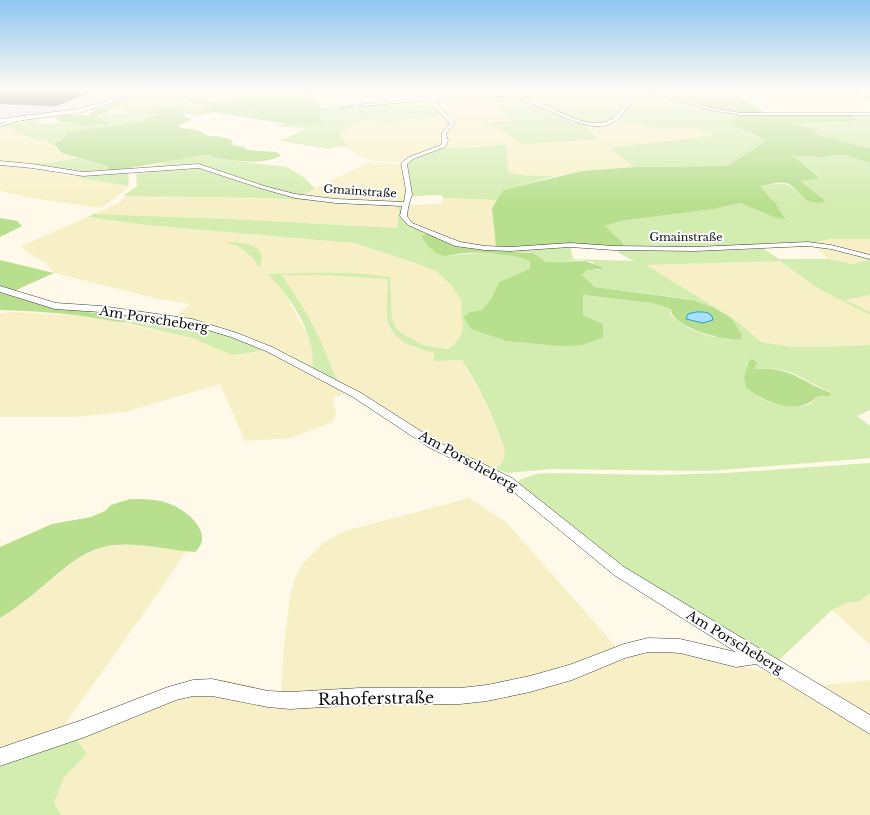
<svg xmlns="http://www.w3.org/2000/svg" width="870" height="815" viewBox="0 0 870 815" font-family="'Libre Baskerville',serif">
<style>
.industrial{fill:#e9deeb}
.farmland{fill:#f7f0c6;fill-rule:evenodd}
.green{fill:#d3ecaf;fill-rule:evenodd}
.forest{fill:#b7df8d;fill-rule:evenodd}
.water{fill:#a8e1fc;stroke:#299dd9}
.building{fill:#544b46}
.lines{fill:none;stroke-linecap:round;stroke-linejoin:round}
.minor-casing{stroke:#3e3e3e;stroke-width:1}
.tertiary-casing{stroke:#3e3e3e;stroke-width:1}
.minor{fill:#fff;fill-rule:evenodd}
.tertiary{fill:#fff;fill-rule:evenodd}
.labels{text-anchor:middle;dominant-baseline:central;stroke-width:4;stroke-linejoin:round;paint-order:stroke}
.far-street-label{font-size:11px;fill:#0b0b0b;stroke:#fff}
.street-label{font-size:13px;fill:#0b0b0b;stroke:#fff}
.near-street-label{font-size:16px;fill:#0b0b0b;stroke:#fff}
</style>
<rect width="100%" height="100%" fill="#fff9e9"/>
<path class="industrial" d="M0,91H145L92,107L0,121Z"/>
<path class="farmland" d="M814,91H870V101L833,100L836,103L831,104L780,103L769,96H796Z
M495,95L496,108L515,121L483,123L504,131L522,144L598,140L595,134L583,122L615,119L654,128H694L711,133V135L709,136L661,143L610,148L634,167L582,171L556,176H532L508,173L506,144L482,147L444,148L446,131L458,124L434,102L455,97Z
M438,114L451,122L443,137L441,147L397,162L374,161L361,157L347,148L339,133L362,119L393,122Z
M0,126L12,129L22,135L54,144L62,153L78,158L47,163L0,162Z
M370,162L402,164L408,192L405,202L332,199L300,195Z
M0,164L33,167L77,178L128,186L123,192L101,208L39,199L0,191Z
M127,196L266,198L395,206L399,209L397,228L229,219L93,214L117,204Z
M443,198L497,200L492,208L496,248L459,243L412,224L408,219L406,213L408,205L441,204Z
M88,217L147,225L338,241L361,245L436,271L452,286L462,302L461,312L463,322L462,332L459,339L453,346L447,349L423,345L403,334L396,328L392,320L390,277L330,273L269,274L283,290L310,339L313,356V368L273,347L250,338L206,323L173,318L191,304L159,299L54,273L47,264L26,251L21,246ZM227,242L252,246L257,249L262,258L260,267L251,254L244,249Z
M830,239H870V259L853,264L828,259L812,243Z
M780,261L819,289L870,315V345L821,347H792L761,342L734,319L645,265Z
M282,275H322L387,279L388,288L387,316L390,328L393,333L413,347L434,353V360H462L483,397L497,429L504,447L506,455L504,462L495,469L455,454L341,384L333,373L318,335L293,291Z
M870,295V312L845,300Z
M13,312L88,316L193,338L211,345L266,350L347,393L333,398L336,414L333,422L291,438L245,441L220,384L125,412L75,417H0V313Z
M469,498L506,522L619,650L575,665L439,702L641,652H676L768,672L778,675L870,733V815H61L54,803L64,777L87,754L67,726L160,689L186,682L223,680L251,685L281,695L284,645L290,596L296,576L303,563L313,553L326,541L345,531Z
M119,545H140L186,551L165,583L63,727L51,734L0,752V618L26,600L77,559L92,551L104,546Z
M870,593V645L832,610L847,603L860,601Z
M870,680V719L818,686Z"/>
<path class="green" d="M160,91H179L198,94L184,100L186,102L214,105L199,112L198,115C184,117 187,111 177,109C170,107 161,108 153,109L158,114L144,121L93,130L82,131L54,144L22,135L12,129L0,126L38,119V122L43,124L70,122L78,125L93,126L110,123L103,121L95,115L128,113L124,110L112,109V107L115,104L153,94Z
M487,91H681L692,104L737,113L731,125L766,141L727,166L634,167L610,148L709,136L711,135V133L694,128H654L615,119L608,124L584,123L598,140L522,144L504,131L482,123L514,121L496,108L497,105L494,101L495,95ZM581,99L585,101C571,103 543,107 531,100Z
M412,101L419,105L434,104L448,121L438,114L393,122L362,119L339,133L349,149L340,146L328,149L280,141L306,129L275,126L280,124C295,125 311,127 325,122L320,121V108Z
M843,113H870V149L811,133L818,130L788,122L839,123L856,120Z
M507,144L508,173L532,176H556L503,190L497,200L443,198L442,195L411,196L406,166L407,161L444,148L482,147Z
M205,155H211L214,158L287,167L304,177L315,189L301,195H294L246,181L204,166L90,174L19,163H47L78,158L108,166L110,167L108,169L112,171L160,165L164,162Z
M792,155H845L870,163V239H830L812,243L721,248L622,247L624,246L623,243L604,226L620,221L714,209L740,203L776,218H786L776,205V202L771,199L760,186C784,183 788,180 805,199L822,197L799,181L820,177Z
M181,167H197L292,196L392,204L400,207L404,221L409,226L429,233L448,256C466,253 516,250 530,262L531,269L499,282L491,299L482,310L470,312L603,324L583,315L582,295L652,303L671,309L670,313C676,323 699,333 710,336C716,337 722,337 729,340L712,307L690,299L595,287L582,275L587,270H600L593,262L580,260L546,262L530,252L524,253L513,251L570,246L573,259L634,261L617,252L623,249L761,247L779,259H828L853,264L870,259V295L845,300L870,312V315L819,289L780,261L646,265L734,319L761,342L792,347H821L870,345V410L857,416L870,426V458L708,471L551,469L508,473L495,469C504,463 506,457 504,447C493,416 480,387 462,360L434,361V353C415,348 389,340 387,316C386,303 389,291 387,279L322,275H282C295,294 307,313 317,333C326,350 329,368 341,384L313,368C315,333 292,299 268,274C309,273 350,271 390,277L392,320L396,328L403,334L423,345L440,348L447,349L453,346L459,339L462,332L463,322L461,312L462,302L452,286L436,271L412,262L354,243L147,225L88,217L93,214L229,219L397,228L399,209L395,206L266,198L123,196L137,186L136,174ZM756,365L754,369C767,368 779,368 792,373C805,378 816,387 829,391L830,396H818C816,398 814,401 811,403C799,411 771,405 760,397C754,393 749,384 744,377L746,373Z
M127,172L129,178L128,186L73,177Z
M226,242C236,242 261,242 262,258C262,261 260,264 260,268C249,252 243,248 226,242Z
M74,309L194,324L266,350L232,355L193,338L122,322H127L130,319Z
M870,463V593L860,601L847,603L832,610L780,659V664L617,565L519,484V480L536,474L551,473L658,475L726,473Z
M75,737L87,754L64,777L54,803L61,815H0V763Z"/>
<path class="forest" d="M160,91L149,96L115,104L107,113L96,115L103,121L111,124L85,126L70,122H59L55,118L61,115H90L89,113L94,112L92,110L148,92Z
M179,91H308L305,93L320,105V120L325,123L314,125H292L213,112L198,115L199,112L213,105L184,101L198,94ZM242,93L244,97L225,102L198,100C213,94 227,95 242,93Z
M681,91H729L764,112L762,115L843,113L852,115L857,120L849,122L790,123L819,130L812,133L870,149V163L845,155H830L821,157L792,155L820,178L800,181L825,200L823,202C801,206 800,187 786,183C779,181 768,185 760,186L771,199L777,203L776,205L786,219L776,218L740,203L714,209L620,221L605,226L623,243L624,246L622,247L574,244L496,248L492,208L503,190L582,171L634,167L727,166L766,141L753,134L731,125L737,114L711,110L692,104Z
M153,108H175L185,113V117L193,119L179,125L181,128L197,130L208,136H217L232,140L233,145L244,147L247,150L277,152L281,156C259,166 237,160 214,158L211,155H205L112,171L107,170L109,167L108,166L62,153L54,144L65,139L66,133L144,121L146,120L144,119L158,114L151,110Z
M0,218L17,221L22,226L0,237Z
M429,233L457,244L524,253H533L546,262L585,261L602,267V269L587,270L582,275L595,287L693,300L712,307L731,318L742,335L741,339C727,343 669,326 671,309L652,303L583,295V315L603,324V337L582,345L560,346L507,341L471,329L464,317L470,312L482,310L491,299L499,282L530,269V262C519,253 477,252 463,253C455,254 445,258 438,254C431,250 425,242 421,236Z
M0,260L54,273L16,290L14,292L87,312L128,318L129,320C122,325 110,320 102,319C68,313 34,311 0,310Z
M752,359L757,363L754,369C784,367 792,374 817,387C822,390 828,390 831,394L830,396H818C796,418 767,402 746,388L744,377L750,360Z
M130,499C143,499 158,499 170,504C188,511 215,534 195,552C166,550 131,540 103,547C78,553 57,575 37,591C25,601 13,610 0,618V547L52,524L91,517L105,511L111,505Z"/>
<path class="water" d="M696,312C703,312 712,311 713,320L703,323L686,319L688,314Z"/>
<path class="building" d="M0,91H91V92L56,106L0,104Z"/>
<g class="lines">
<defs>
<path id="minor" d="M319,91H331L308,95L306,94Z
M368,91H373L386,102L424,98L415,91H420L432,100C466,93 502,89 535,101C555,108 578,125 600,123C612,123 621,110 628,101L618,91L664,94L711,108L741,113H870V115H741L710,110L664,96L624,93L632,101L630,104C625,111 617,122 608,125C583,133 541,103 515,98C488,93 461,97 435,102L455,123L446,133L448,141L445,147L413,159L407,164L412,194L408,208L407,216L412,223L460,242L485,246L510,247L570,243L614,246L695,247L808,242L831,245L870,255V259L831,249L808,246L695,251L614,250L570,247L510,251L485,250L455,246L408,225L400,216L402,206L336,203L295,198L260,188L199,168L83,176L32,168L0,165V161L32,164L83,172L199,164L264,186L295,194L336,199L404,202L406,190L401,163L409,157L441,145L442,141V133L450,123L428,100L343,108L341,107L381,102Z
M857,91H861L860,93L870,97V99L857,95Z
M25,117L27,119L0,126V124Z
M0,286L56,303L101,306L192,319L237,333L272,347L361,393L438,442L512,478L624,567L870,715V734L756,664L736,667L680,653L664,652H648L625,658L572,680L530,692L487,701L460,704L360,705L290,709L268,707L212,696H193L176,700L85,737L0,766V748L85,719L168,687L193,680L212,679L268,691L290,692L360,688H460L487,685L530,676L572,664L624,644L648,638L680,639L736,652L614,575L504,484L430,448L353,397L266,351L231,337L191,325L101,312L55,309L0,292Z"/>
<path id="tertiary" d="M141,91H149L78,113L0,123V119L78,109Z"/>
</defs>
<use href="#minor" class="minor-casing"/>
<use href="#tertiary" class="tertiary-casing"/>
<use href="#minor" class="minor"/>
<use href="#tertiary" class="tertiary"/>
</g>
<linearGradient id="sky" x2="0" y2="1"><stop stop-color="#8ec6f0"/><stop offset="0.44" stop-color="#fffcf5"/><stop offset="1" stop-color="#fffcf5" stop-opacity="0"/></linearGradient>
<rect width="870" height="205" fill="url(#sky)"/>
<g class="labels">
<g class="far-street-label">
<text transform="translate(360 191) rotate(4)">Gmainstraße</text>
<text x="686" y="237">Gmainstraße</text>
</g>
<g class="street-label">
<text transform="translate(154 319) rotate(9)">Am Porscheberg</text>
<text transform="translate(468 461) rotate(29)">Am Porscheberg</text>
<text transform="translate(735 642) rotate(31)">Am Porscheberg</text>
</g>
<g class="near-street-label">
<text transform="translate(376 698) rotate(-1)">Rahoferstraße</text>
</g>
</g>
</svg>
